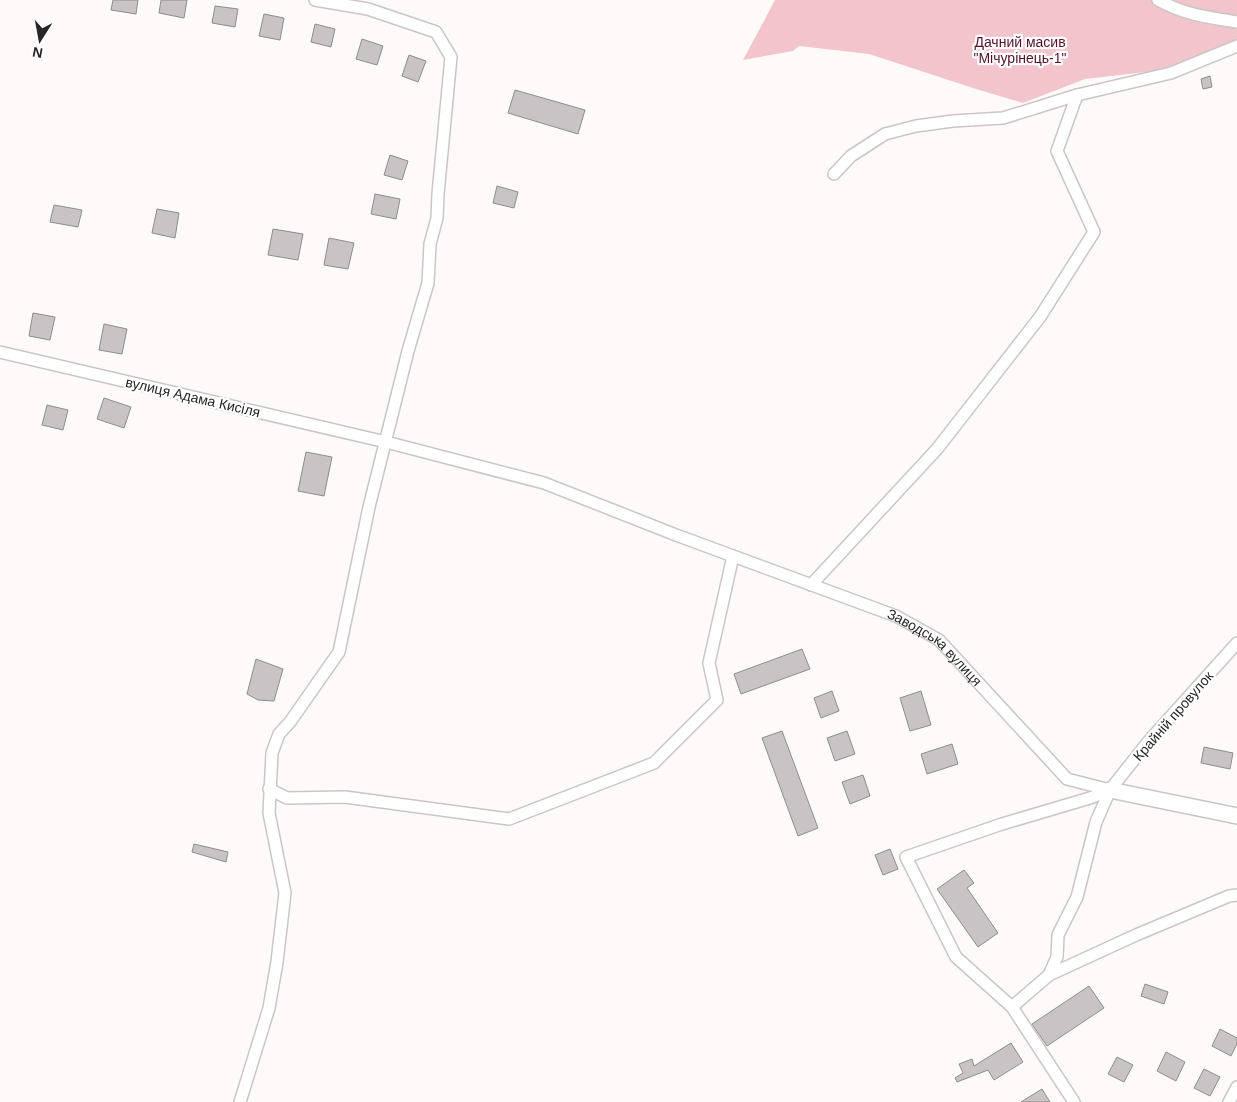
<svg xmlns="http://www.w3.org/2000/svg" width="1237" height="1102" viewBox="0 0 1237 1102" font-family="Helvetica,sans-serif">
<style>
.green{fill:#f2c5cd}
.building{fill:#c8c3c4;stroke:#908c8d}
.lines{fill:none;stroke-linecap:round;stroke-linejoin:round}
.minor-casing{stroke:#cac6c7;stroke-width:14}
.tertiary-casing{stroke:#cac6c7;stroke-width:18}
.minor{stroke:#fff;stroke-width:11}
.tertiary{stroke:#fff;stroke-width:15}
.labels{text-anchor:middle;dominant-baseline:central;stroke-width:4.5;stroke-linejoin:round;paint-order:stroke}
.park-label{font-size:14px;fill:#561228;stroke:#fff}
.street-label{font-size:14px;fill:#272525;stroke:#fff}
</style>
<rect width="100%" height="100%" fill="#fefafa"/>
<path class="green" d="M775,0H1237V40L1218,49L1156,71L1085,79L1023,103L976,89L869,54L799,46L793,51L743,60Z"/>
<path class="building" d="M113,0H138L136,14L111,10Z
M161,0H187L184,18L159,13Z
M215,6L238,9L235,27L212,23Z
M264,14L284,18L280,40L259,36Z
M315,24L335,29L331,47L311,42Z
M362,39L383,46L377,65L356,59Z
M409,55L426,61L418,82L402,76Z
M1210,76L1212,87L1203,89L1201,79Z
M515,90L585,110L578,134L508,113Z
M390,155L408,161L402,180L384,175Z
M497,186L518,192L514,208L493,203Z
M375,194L400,199L396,219L371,214Z
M54,205L82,210L78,227L50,222Z
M157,209L179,213L175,238L152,233Z
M273,229L303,234L298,260L268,255Z
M329,238L354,243L348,269L324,265Z
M33,313L55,317L50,340L29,336Z
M104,324L127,329L122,354L99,350Z
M104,398L131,407L124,428L97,419Z
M47,405L68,410L63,430L42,425Z
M306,452L332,457L324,496L298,491Z
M802,649L810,669L741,694L734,674Z
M256,659L283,669L274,701L258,700L247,694Z
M832,691L839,711L821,718L814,698Z
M921,691L931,725L910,731L900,698Z
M782,731L818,828L798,836L762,738Z
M847,731L855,754L835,761L827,738Z
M952,744L958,764L927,774L921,754Z
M1204,747L1233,753L1230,769L1201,763Z
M863,775L870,796L850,804L842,782Z
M194,844L228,852L226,862L192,852Z
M890,849L898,869L883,875L875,855Z
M964,870L974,883L967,888L998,933L978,947L937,889Z
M1145,984L1168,992L1164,1004L1141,996Z
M1089,986L1104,1008L1047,1046L1032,1024Z
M1220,1029L1237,1038V1044L1231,1056L1212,1046Z
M1011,1043L1023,1062L994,1080L988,1070L957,1082L955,1078L963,1073L959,1064L972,1059L974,1066Z
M1166,1052L1185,1062L1176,1081L1157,1071Z
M1117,1057L1133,1065L1124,1082L1108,1074Z
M1204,1069L1220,1077L1210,1096L1194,1088Z
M1042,1089L1050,1102H1021Z"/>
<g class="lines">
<defs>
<g id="minor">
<path d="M1158,0C1185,15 1207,17 1237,22"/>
<path d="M834,174L851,156L885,134L916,126L953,121L1003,118L1077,95L1171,73L1237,46"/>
<path id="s1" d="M0,352L386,442L544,483L676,535L896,616L939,640L1067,779L1110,790"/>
<path d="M811,585L937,449L1040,317L1094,232L1057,151L1077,95"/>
<path d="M269,789L287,798L345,797L509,819L654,763L717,700L709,663L733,556"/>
<path d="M1049,975L1057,957L1058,935L1077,897L1096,822L1110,790L1148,742L1237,643"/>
<path d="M1012,1007L1049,975L1136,935L1229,896L1237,895"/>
<path d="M240,1102L269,1008L277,962L285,893L269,813L272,753L279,734L290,722L339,652L369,507L408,351L428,283L430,244L437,218L438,194L451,57L436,32L368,9L315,0"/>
<path d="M1074,1102L1012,1007L956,957L906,857L1002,824L1090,798L1110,790"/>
<path d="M1229,1102L1237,1087"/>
</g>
<path id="tertiary" d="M1110,790L1237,816"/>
</defs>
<use href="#minor" class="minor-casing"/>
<use href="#tertiary" class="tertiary-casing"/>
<use href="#minor" class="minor"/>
<use href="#tertiary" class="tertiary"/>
</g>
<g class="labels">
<g class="park-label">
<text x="1020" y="42">Дачний масив<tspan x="1020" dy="16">"Мічурінець-1"</tspan></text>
</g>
<g class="street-label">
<text transform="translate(193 397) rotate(13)">вулиця Адама Кисіля</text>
<text stroke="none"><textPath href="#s1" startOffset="986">Заводська вулиця</textPath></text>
<text transform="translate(1173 716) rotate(-49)">Крайній провулок</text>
</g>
</g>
<g transform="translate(40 40) rotate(191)" stroke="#ffffff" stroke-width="4" paint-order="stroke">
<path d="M0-4L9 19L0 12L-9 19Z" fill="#272525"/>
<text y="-8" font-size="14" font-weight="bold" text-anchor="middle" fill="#272525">N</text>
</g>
</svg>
